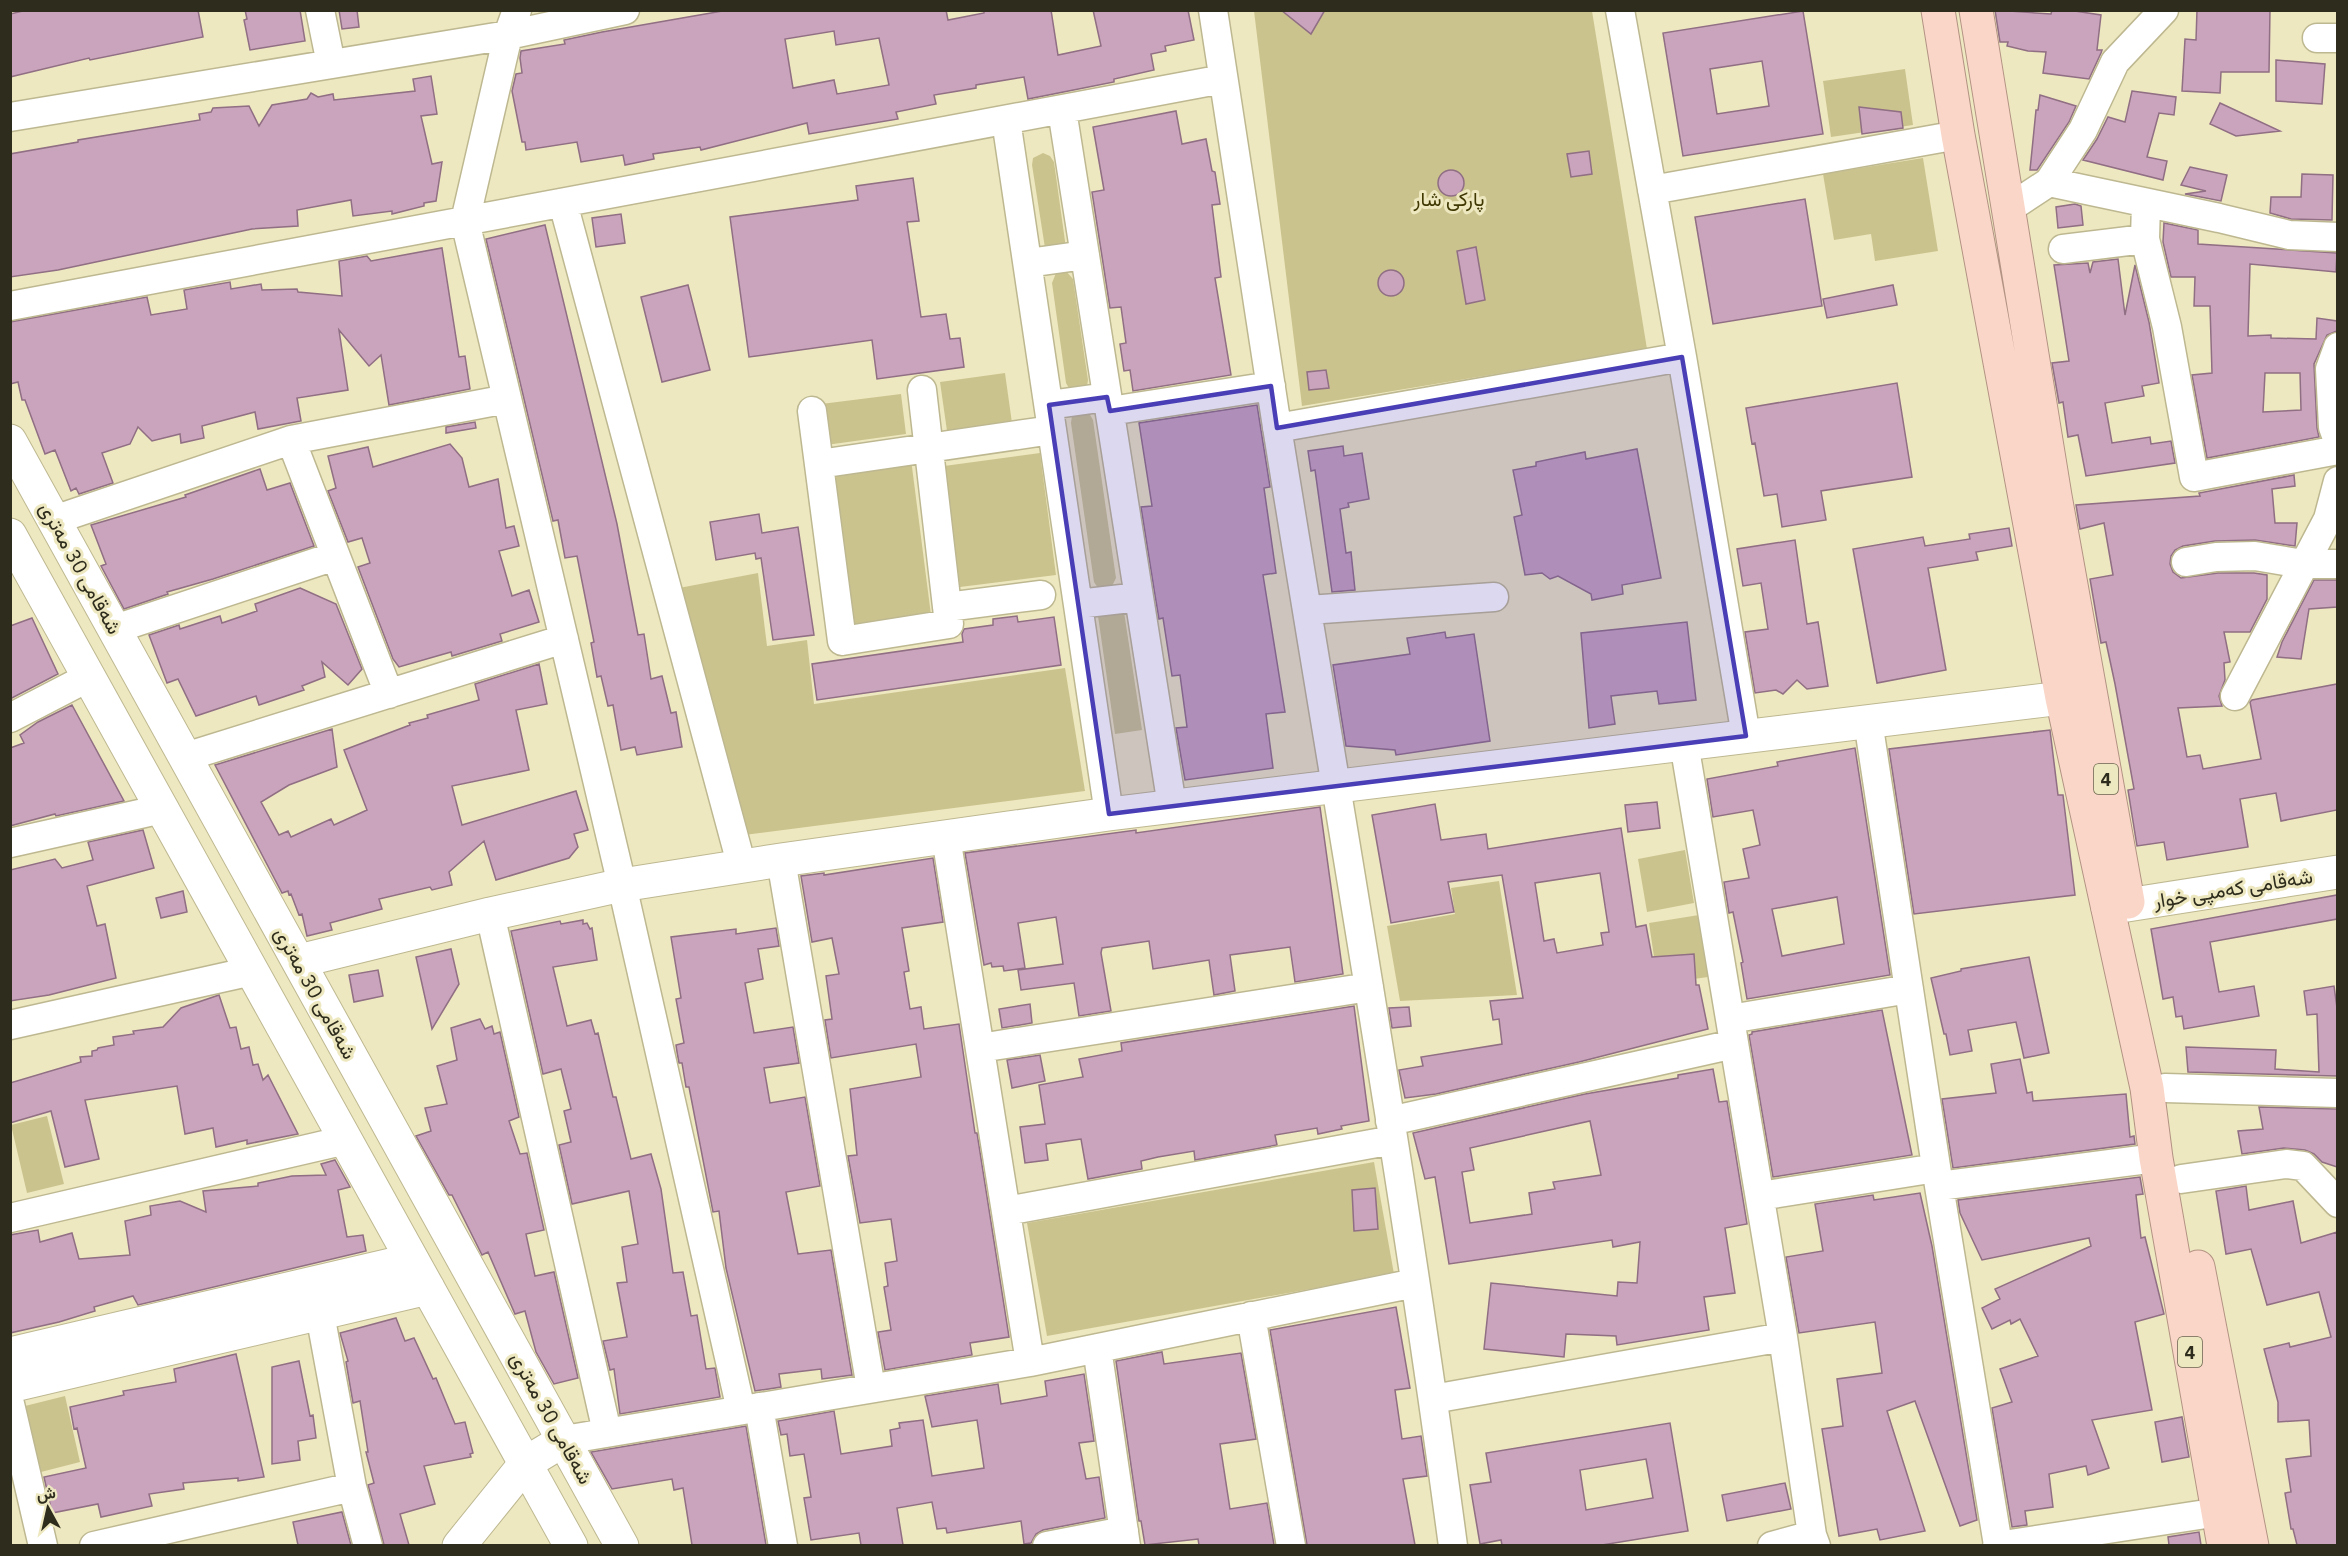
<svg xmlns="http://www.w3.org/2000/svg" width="2348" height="1556" viewBox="0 0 2348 1556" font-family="'IBM Plex Sans',Vazirmatn,sans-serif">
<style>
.green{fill:#cbc38e}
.building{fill:#c9a4bc;stroke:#906e83;stroke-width:1.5;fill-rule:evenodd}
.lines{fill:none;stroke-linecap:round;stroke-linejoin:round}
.minor-casing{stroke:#beb891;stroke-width:31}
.tertiary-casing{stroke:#beb891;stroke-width:35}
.secondary-casing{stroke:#beb891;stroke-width:35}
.trunk-casing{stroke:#b29383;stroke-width:35}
.minor{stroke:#fff;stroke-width:28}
.tertiary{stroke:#fff;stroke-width:33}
.secondary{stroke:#fff;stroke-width:33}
.trunk{stroke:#fad6c8;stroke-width:33}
.marked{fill:#493eb5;fill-opacity:0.2;stroke:#493eb5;stroke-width:4.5;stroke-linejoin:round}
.labels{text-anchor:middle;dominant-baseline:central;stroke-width:6;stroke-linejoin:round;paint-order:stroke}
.shield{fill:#eee8c0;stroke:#68644d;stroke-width:1.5}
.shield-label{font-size:18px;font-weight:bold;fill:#2e2c1c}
.park-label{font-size:20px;fill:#3f3803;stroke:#eee8c0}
.street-label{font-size:20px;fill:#2e2c1c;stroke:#eee8c0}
</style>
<rect width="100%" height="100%" fill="#eee8c0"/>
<path class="green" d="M1254,11H1592L1647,349L1302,406Z
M1905,69L1913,125L1831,137L1823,81Z
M1043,153L1050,156L1054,162L1065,241V245L1045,248L1032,165L1033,158Z
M1923,158L1938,251L1875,261L1871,234L1834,240L1823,174Z
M1066,271L1073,279L1088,380L1087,387L1070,390L1066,383L1052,283L1056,273Z
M1005,373L1012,423L947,431L940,382Z
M901,394L906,434L826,445L821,404Z
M1089,413L1093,420L1116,578L1111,588H1098L1094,582L1071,423L1072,416Z
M1040,453L1056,575L960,587L944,466Z
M911,459L931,615L850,625L830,470Z
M758,573L767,646L807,640L814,704L1065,668L1085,791L744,835L679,588Z
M1124,612L1142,730L1115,734L1098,616Z
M1685,850L1694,903L1647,912L1638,859Z
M1499,881L1517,995L1400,1001L1387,926L1455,914L1451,888Z
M1699,915L1708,977L1658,984L1649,923Z
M47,1116L64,1184L27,1193L11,1125Z
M1374,1162L1394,1274L1047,1336L1027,1223Z
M65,1396L80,1462L41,1472L25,1406Z"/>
<path class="building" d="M27,10H198L203,37L90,60L89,58L10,77V14Z
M245,10H300L305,41L250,50L244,20L247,19Z
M339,10H357L359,27L342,29Z
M728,10H946L948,20L984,13V10H1051L1058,55L1101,46L1093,10H1188L1194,40L1165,46L1166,51L1151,54L1154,70L1114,79V82L1028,99L1024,77L976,85V88L934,95L936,104L896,112L898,119L809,134L807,123L701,150L700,147L653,154L654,159L625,165L623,155L581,162L577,142L526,150L525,142H522L512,91L516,74L522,73L520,58L521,51L565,44L564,40L602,32ZM834,31L836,45L879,38L889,85L837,94L834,80L793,88L785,39Z
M1281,10H1325L1311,34Z
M1995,10L2051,14L2052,10H2068L2101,15L2097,50H2102L2101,53L2089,79L2043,73L2046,52L2028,51L2007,46L2008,42H2000Z
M2197,10H2270L2269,72H2221L2220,93L2182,91L2185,39L2196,40Z
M1803,11L1823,134L1683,156L1663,33ZM1762,61L1769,106L1717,114L1710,69Z
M2276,60L2325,64L2322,104L2276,101Z
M431,76L437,114L421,116L432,164L442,162L436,201L424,203V206L392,214V211L353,216L351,200L297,210L298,226L252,229L58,270L10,277V154L78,142V140L200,120L199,114L211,112L213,108L249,106L259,126L272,105L307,99L311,93L318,97L333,94L334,100L415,91L413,79Z
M2132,91L2176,97L2174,115L2159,113L2147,157L2167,161L2163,180L2083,160L2097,139L2108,117L2125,122Z
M2040,95L2076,106L2069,122L2037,170H2030L2036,110H2038Z
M2220,103L2280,131L2236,136L2210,124Z
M1859,107L1901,112L1903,128L1862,134Z
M1176,111L1182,144L1206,139L1212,171L1215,172L1220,204L1212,205L1221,277L1215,278L1231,375L1133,391L1130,370L1124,371L1120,344L1126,343L1121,307L1110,308L1092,192L1104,190L1093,127Z
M1589,151L1592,174L1571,177L1567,154Z
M2190,167L2227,175L2221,201L2185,194L2206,191L2181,185Z
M1438 183a13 13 0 1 1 26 0a13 13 0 1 1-26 0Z
M2302,174L2333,175L2332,220L2291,219L2270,213L2271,197H2301Z
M913,178L919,221L907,222L921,317L946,314L950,339L960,338L964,367L877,379L872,340L749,357L730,217L858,200L856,186Z
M1805,199L1822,306L1713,324L1695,217Z
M2075,204L2081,206L2083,225L2058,228L2056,207Z
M621,214L625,243L596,247L592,218Z
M2164,223L2198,230V244L2337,253L2336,272L2250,264L2248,336L2271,335V338L2316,339L2317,318L2337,321V331L2327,335L2314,364L2317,428L2319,437L2207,458L2192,375L2212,373L2210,306H2194L2195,277H2171L2163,242ZM2265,373H2300L2301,410L2263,412Z
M545,225L617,524L638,635L644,634L651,679L662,676L671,713L676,712L682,747L637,755L635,747L621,750L613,705L608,706L601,676L597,677L591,643L594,642L577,556L565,558L558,520L553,521L486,239Z
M1476,247L1485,300L1466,304L1457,251Z
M442,248L459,357L465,356L470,389L389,405L381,355L369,366L339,330L348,390L297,398L301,421L258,429L255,412L202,426L204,438L181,443L180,434L152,441L138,427L130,444L102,453L113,483L79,494L76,488L71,491L55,450L45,454L25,400H22L18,382L10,384V322L147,297L151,315L187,309L184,290L230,282L231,289L261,284L262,290L297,289L298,292L342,296L339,261L367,256L371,261Z
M2118,259L2125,315L2135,265L2149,322L2159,383L2142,386L2144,396L2105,403L2112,443L2150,437L2151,444L2171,441L2175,463L2086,476L2078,435L2068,437L2063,402L2059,403L2052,363L2069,361L2054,265L2088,263L2090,273L2093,262Z
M1378 283a13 13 0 1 1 26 0a13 13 0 1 1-26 0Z
M688,285L710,370L662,382L641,297Z
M1893,285L1897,305L1827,318L1823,299Z
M1326,370L1329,388L1309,390L1307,372Z
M1897,383L1912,477L1821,491L1826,520L1782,527L1777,494L1764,496L1755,443L1752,444L1746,408Z
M1257,405L1270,487L1264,488L1276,573L1263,575L1285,712L1266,714L1273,768L1185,780L1176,728L1187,727L1180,675L1172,676L1163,618L1159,619L1155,595L1141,507L1152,506L1139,423Z
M475,422L476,428L446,433V427Z
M450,444L462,458L469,487L498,479L506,528L514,526L519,546L499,551L512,596L529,590L539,622L500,634L502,641L452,656L451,652L399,667L393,659L358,567L370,563L362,538L348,542L328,491L336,488L328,456L368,447L373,467Z
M1343,446L1344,456L1362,453L1369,499L1348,503L1349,507L1340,509L1346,553L1351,552L1355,590L1332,592L1315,470L1311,471L1308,451Z
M1637,449L1661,578L1622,585L1623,594L1592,600L1591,594L1558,576L1550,579L1542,573L1525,575L1514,517L1522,515L1513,470L1536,466V462L1585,452L1586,459Z
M260,469L267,490L290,483L314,546L213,579L167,592L168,594L124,609L101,566L106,564L91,525L186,497L185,495Z
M2294,475L2295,486L2272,489L2275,523H2297L2295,546L2255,540L2215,541L2183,546L2175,550L2171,556L2170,564L2173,572L2181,578L2218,573H2254L2267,575V599L2250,632H2224L2230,662L2224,663L2225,680L2219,696L2222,706L2178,708L2187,757L2200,755L2203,769L2261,759L2250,702L2252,700L2337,684V810L2281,821L2276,793L2240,799L2248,847L2167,860L2164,842L2137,846L2128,790L2134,789L2115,684L2106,642L2101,643L2090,579L2113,575L2104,523L2080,529L2076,505L2200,496L2199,493Z
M759,514L762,533L798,527L814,635L773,640L761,558L756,559L755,553L716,560L710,522Z
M2009,528L2012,546L1976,552L1978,560L1928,568L1946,670L1877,683L1853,549L1923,537L1925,546L1970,539L1969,534Z
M1795,540L1807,624L1818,622L1828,686L1807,689L1797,680L1783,694L1776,690L1755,693L1745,632L1768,629L1761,583L1743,586L1737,549Z
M2314,580H2337V607L2309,609L2301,659L2277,657L2282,642Z
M300,588L336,604L362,669L348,685L322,662L325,677L302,686L304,690L259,705L256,696L196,716L178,679L167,683L149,635L179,625L180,629L220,616L222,623L257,611L255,604Z
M1017,616L1018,622L1054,617L1061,665L817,700L812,664L963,642L962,634L964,629L993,625V619Z
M32,618L58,674L10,699V626Z
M1687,622L1696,700L1659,704L1657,691L1611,696L1615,724L1589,728L1581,633Z
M1445,632L1446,638L1474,634L1490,741L1396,755L1395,750L1346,746L1333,665L1410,654L1407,638Z
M539,664L547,704L516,710L529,770L452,786L462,825L576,791L588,830L574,834L578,847L569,858L496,880L484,841L449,872L452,885L432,890L430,887L379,899L382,909L330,923L332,930L307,936L302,914L299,915L291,894L289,895L288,891L282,893L215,765L332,729L337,767L289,785L261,802L279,835L288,831L291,837L331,819L334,825L367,810L344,750L410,725L409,723L428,718L427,715L479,700L475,684Z
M72,705L124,801L56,816L55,814L10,826V748L24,743L20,735L38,722Z
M2050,730L2058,795H2063L2075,895L1914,914L1889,749Z
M1855,748L1890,975L1747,999L1741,963L1743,962L1733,912L1729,913L1724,882L1749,878L1743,849L1760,845L1753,810L1713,817L1707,779L1778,766L1777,762ZM1837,897L1844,944L1782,956L1772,909Z
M1657,802L1660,828L1628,832L1625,805Z
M1435,804L1441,840L1486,834L1488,849L1621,828L1636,927L1646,925L1652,957L1694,954L1696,985H1699L1708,1029L1579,1062L1436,1094L1405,1098L1399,1070L1423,1066L1421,1057L1502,1044L1499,1019L1493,1020L1490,1001L1523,998L1502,875L1448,882L1454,912L1391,923L1372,815ZM1600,873L1609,932L1601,933L1603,945L1557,953L1554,939L1544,941L1535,883Z
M1320,807L1343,974L1295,982L1290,947L1230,955L1235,991L1214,995L1209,960L1153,969L1149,941L1102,948L1101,953L1111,1011L1079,1016L1074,983L1021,990L1018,970L1063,964L1056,917L1018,923L1025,968L1004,971L1003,966L992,967L991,963L984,965L965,853L1136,830V833Z
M143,830L154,868L87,886L97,926L105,924L116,978L49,995L10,1001V870L55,859L62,868L93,860L88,842Z
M933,858L943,922L902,928L909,971L904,972L910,1009L921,1007L924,1029L959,1024L975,1133H977L1009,1337L970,1343L972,1355L885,1370L878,1332L891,1330L884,1287L888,1286L885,1263L897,1261L891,1219L860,1223L848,1156L857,1155L850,1089L921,1077L916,1044L831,1058L825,1020L832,1019L826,976L839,974L832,938L812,942L801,876L824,873V875Z
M183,891L187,912L161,918L156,898Z
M2337,895V919L2210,942L2219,992L2254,986L2259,1016L2184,1029L2182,1016L2176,1017L2173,997L2163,999L2151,929Z
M583,920V924L587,923L590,929L592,928L597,960L553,967L567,1026L591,1020L595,1034L598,1033L613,1097H616L631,1159L651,1154L661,1189L673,1273L683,1272L691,1316L697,1315L706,1369L715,1368L720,1397L620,1414L614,1369L610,1370L603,1341L627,1337L617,1283L627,1282L622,1247L638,1244L629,1191L572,1204L559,1145L571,1142L564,1111L571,1109L561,1069L543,1074L511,931L560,921L561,924Z
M776,928L779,946L758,949L763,979L745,983L754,1033L793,1027L799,1063L764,1068L770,1103L805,1097L820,1186L786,1192L798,1254L831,1250L852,1375L822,1379L821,1369L779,1374L781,1387L755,1391L726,1268L719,1211L713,1212L689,1087H686L682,1063H679L677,1052L676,1045L684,1043L676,999L681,998L671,937L736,929V934Z
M451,949L459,984L432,1029L416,957Z
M2029,957L2049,1053L2024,1058L2016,1022L1968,1030L1972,1051L1950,1055L1946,1034H1944L1931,978L1961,971V969Z
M378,970L383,996L354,1002L349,975Z
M2334,986L2337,1008V1076L2188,1072L2186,1047L2276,1050L2275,1069L2319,1072L2317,1014L2307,1015L2304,991Z
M219,995L230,1028L236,1027L241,1049L249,1047L253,1065L258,1064L263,1080L268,1075L298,1134L247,1144V1140L216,1147L213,1128L185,1134L177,1086L85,1100L99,1159L65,1167L51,1111L10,1123V1083L81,1062L80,1057L92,1056V1051L97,1050L98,1048L114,1045L113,1037L134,1034L133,1031L163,1027L181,1008Z
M1030,1004L1032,1023L1002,1028L999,1009Z
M1354,1006L1369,1121L1341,1126L1342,1129L1318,1134L1317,1128L1275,1135L1277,1145L1195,1160L1194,1151L1158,1157L1141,1161L1142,1169L1088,1179L1081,1139L1046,1144L1048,1160L1025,1163L1020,1127L1045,1124L1039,1085L1083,1077L1079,1059L1122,1051L1121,1043Z
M1409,1007L1411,1026L1392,1028L1389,1008Z
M1882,1010L1912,1155L1773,1177L1749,1035L1752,1034V1032Z
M480,1019L485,1029L492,1026L494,1034L500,1032L519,1117L509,1121L520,1154L527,1153L544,1230L526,1234L535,1276L554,1272L578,1378L554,1384L536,1352L525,1311L515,1314L488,1252L482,1255L452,1195H449L416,1136L431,1131L425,1108L447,1104L437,1066L457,1060L451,1028Z
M1040,1055L1045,1081L1012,1088L1007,1060Z
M2020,1059L2027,1093L2032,1092L2033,1101L2126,1094L2130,1137L2134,1136L2135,1144L1953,1168L1942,1099L1996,1093L1991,1064Z
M1713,1069L1719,1102L1727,1101L1747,1224L1725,1228L1735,1293L1704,1297L1709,1330L1617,1345L1616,1336L1566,1334L1564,1357L1484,1349L1491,1283L1617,1296L1618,1282L1637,1283L1640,1242L1613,1247L1612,1240L1449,1264L1435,1177L1425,1179L1413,1133L1585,1094L1678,1078V1075ZM1590,1121L1601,1175L1553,1182L1555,1189L1529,1193L1532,1214L1470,1223L1462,1172L1474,1170L1470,1148Z
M2259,1107L2337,1109V1167L2322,1162L2314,1154L2305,1150L2284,1148L2242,1154L2238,1131L2263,1129Z
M335,1160L350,1187L338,1190L347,1237L363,1235L366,1251L138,1305L133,1296L94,1307L95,1311L59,1322L10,1333V1235L38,1230L40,1242L72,1233L79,1259L130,1255L125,1221L151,1215L150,1206L180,1201L206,1212L203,1191L258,1186V1183L292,1176L326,1175L321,1164Z
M2140,1177L2143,1194L2136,1195L2141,1238L2145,1237L2164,1314L2135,1322L2152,1410L2092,1420L2109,1468L2088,1475L2086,1466L2049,1474L2053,1507L2025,1511L2027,1525L2012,1527L1992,1408L2012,1402L2000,1369L2038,1356L2020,1319L2011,1324L2010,1320L1992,1329L1982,1308L2000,1299L1995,1289L2091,1246L2089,1238L1982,1260L1960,1213L1958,1200Z
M2246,1186L2249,1210L2293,1201L2301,1243L2337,1232V1545H2297L2293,1529H2291L2285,1493L2291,1492L2286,1459L2311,1456L2309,1420L2278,1422V1402L2264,1349L2289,1343L2290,1347L2331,1337L2319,1292L2267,1305L2251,1249L2226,1254L2216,1191Z
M1375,1188L1378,1229L1354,1231L1352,1190Z
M1920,1193L1932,1246L1977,1520L1960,1526L1915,1401L1887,1411L1925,1531L1880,1540L1877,1529L1839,1536L1822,1429L1843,1426L1837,1379L1882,1373L1875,1322L1799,1333L1786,1257L1823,1251L1815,1204L1873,1195L1874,1200Z
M1396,1307L1410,1388L1395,1390L1402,1439L1421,1436L1427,1476L1403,1479L1415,1545H1307L1270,1330Z
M396,1318L405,1341L414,1338L433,1379L436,1378L455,1424L465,1422L473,1453L470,1454L471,1457L424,1466L435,1504L400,1514L409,1545H384L368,1485L374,1483L366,1452H368L360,1401L353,1403L346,1362L348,1361L340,1333Z
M1162,1352L1164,1364L1241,1353L1256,1439L1220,1444L1230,1509L1267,1503L1274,1545H1199L1198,1539L1145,1545L1141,1521H1139L1116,1361Z
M236,1354L264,1477L238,1481V1478L183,1483L184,1489L149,1494L152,1506L101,1517L98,1504L52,1513L44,1477L86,1468L77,1428L74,1429L70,1407L124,1395L123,1391L176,1382L174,1369Z
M299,1361L310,1416L313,1415L316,1438L298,1441L300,1460L272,1464V1367Z
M1084,1374L1094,1441L1079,1443L1086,1479L1099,1477L1105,1518L1043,1530L1036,1534L1031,1543L1024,1544L1021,1521L947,1533L946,1528L937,1529L932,1502L897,1508L903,1545H861L859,1533L811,1540L804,1498L811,1497L804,1454L790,1456L787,1434L781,1435L778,1421L834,1411L841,1454L892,1446L890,1430L900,1428L899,1423L923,1420L932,1476L984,1468L977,1420L932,1427L925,1396L998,1384L1001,1404L1047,1396L1045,1381Z
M2182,1417L2189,1457L2162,1462L2155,1422Z
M1670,1423L1688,1531L1602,1545H1502L1501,1540L1480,1544L1470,1485L1491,1482L1486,1453ZM1646,1459L1653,1498L1586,1510L1580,1470Z
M746,1426L766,1545H692L683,1488L674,1490L672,1479L612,1489L591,1452Z
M1785,1483L1791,1509L1727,1521L1722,1495Z
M342,1512L351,1545H298L293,1522Z
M2199,1532L2201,1545H2169L2168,1537Z"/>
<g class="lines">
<defs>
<path id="minor" d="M320,10L331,64
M517,10L508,35L465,221L622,885L741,1410
M1213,10C1234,149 1255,288 1277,427C1337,800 1403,1171 1453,1546
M1620,10L1682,357L1746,736
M2317,38H2338
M1062,110L1172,806
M10,117L508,35L625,10
M1006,120L1109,814
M2049,182L2219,218L2289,235L2338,237
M1652,190L1958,135
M563,203L742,867
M2146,203L2145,239L2167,327L2194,477L2338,450
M2008,209L2049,182L2083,130L2115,62L2164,10
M2063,249L2145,239
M1028,263L1085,255
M10,306L1223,79
M2338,347L2330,369L2333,427L2338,441
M1049,405L1107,397
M812,411L842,641L949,624L922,390
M1110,411L1271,386
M1277,428L1682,357
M291,440L389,694
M819,464L1052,430
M54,520L291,440L507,399
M2186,562L2216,557L2255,556L2303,564H2338
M1078,604L1139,597
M947,607L1041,595
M1308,610L1494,597
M115,629L335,556
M2235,696L2328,519L2338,481
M10,718L89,677
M1868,721L1939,1186L1998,1545
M1684,743L1783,1337L1812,1535L1816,1546
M185,757L564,639
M946,837L1030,1362
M10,843L162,809
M781,860L871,1388
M490,914L607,1432
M1730,1019L1909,989
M10,1025L252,971
M980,1048L1369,987
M2165,1088L2338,1093
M1390,1121L1734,1044
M2181,1179L2286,1164L2303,1166L2338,1203
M1939,1186L2156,1158
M1760,1196L1936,1168
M1006,1211L1393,1140
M10,1218L346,1140
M320,1314L352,1487L368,1546
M1251,1316L1291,1546
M1097,1348L1126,1546
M1433,1399L1783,1337
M10,1404L43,1546
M759,1407L783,1546
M564,1440L1030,1362L1415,1283
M94,1546L352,1487
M1047,1546L1124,1531
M1772,1546L1812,1535
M1997,1546L2219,1512"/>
<path id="tertiary" d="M2108,908L2338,872
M299,961L490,914L622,885L781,860L1109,814L2062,698
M459,1546L526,1463L564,1440"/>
<path id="secondary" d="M10,441L622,1546
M10,535L571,1546
M10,1354L412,1260
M10,1386L428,1288"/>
<path id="trunk" d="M1938,10L1958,135L2062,698L2147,1088L2156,1158L2224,1546
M1976,10L2055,496L2128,902
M2198,1267L2252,1546"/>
</defs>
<use href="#minor" class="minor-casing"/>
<use href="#tertiary" class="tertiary-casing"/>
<use href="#secondary" class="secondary-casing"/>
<use href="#trunk" class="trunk-casing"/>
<use href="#minor" class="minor"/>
<use href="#tertiary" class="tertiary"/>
<use href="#secondary" class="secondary"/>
<use href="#trunk" class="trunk"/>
</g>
<path class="marked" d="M1682,357L1746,736L1109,814L1049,405L1107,397L1110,411L1271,386L1277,428Z"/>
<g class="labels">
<g class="shield">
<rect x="2094" y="764" width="24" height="30" rx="4.5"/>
<rect x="2178" y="1337" width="24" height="30" rx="4.5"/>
</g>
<g class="shield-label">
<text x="2106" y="779">4</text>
<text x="2190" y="1352">4</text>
</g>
<g class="park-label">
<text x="1449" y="198">پاركى شار</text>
</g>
<g class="street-label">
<text transform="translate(81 568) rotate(61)">شەقامی 30 مەتری</text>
<text transform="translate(2233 888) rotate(-9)">شەقامی کەمپی خوار</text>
<text transform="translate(316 993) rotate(61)">شەقامی 30 مەتری</text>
<text transform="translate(552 1418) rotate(61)">شەقامی 30 مەتری</text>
</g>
</g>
<rect width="2348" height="1556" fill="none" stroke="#2e2c1c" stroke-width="24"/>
<g transform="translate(48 1508) rotate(352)" stroke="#eee8c0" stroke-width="4.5" paint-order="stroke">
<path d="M0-4.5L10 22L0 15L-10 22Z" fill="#2e2c1c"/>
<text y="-9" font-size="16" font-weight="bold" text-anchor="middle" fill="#2e2c1c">ش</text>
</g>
</svg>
